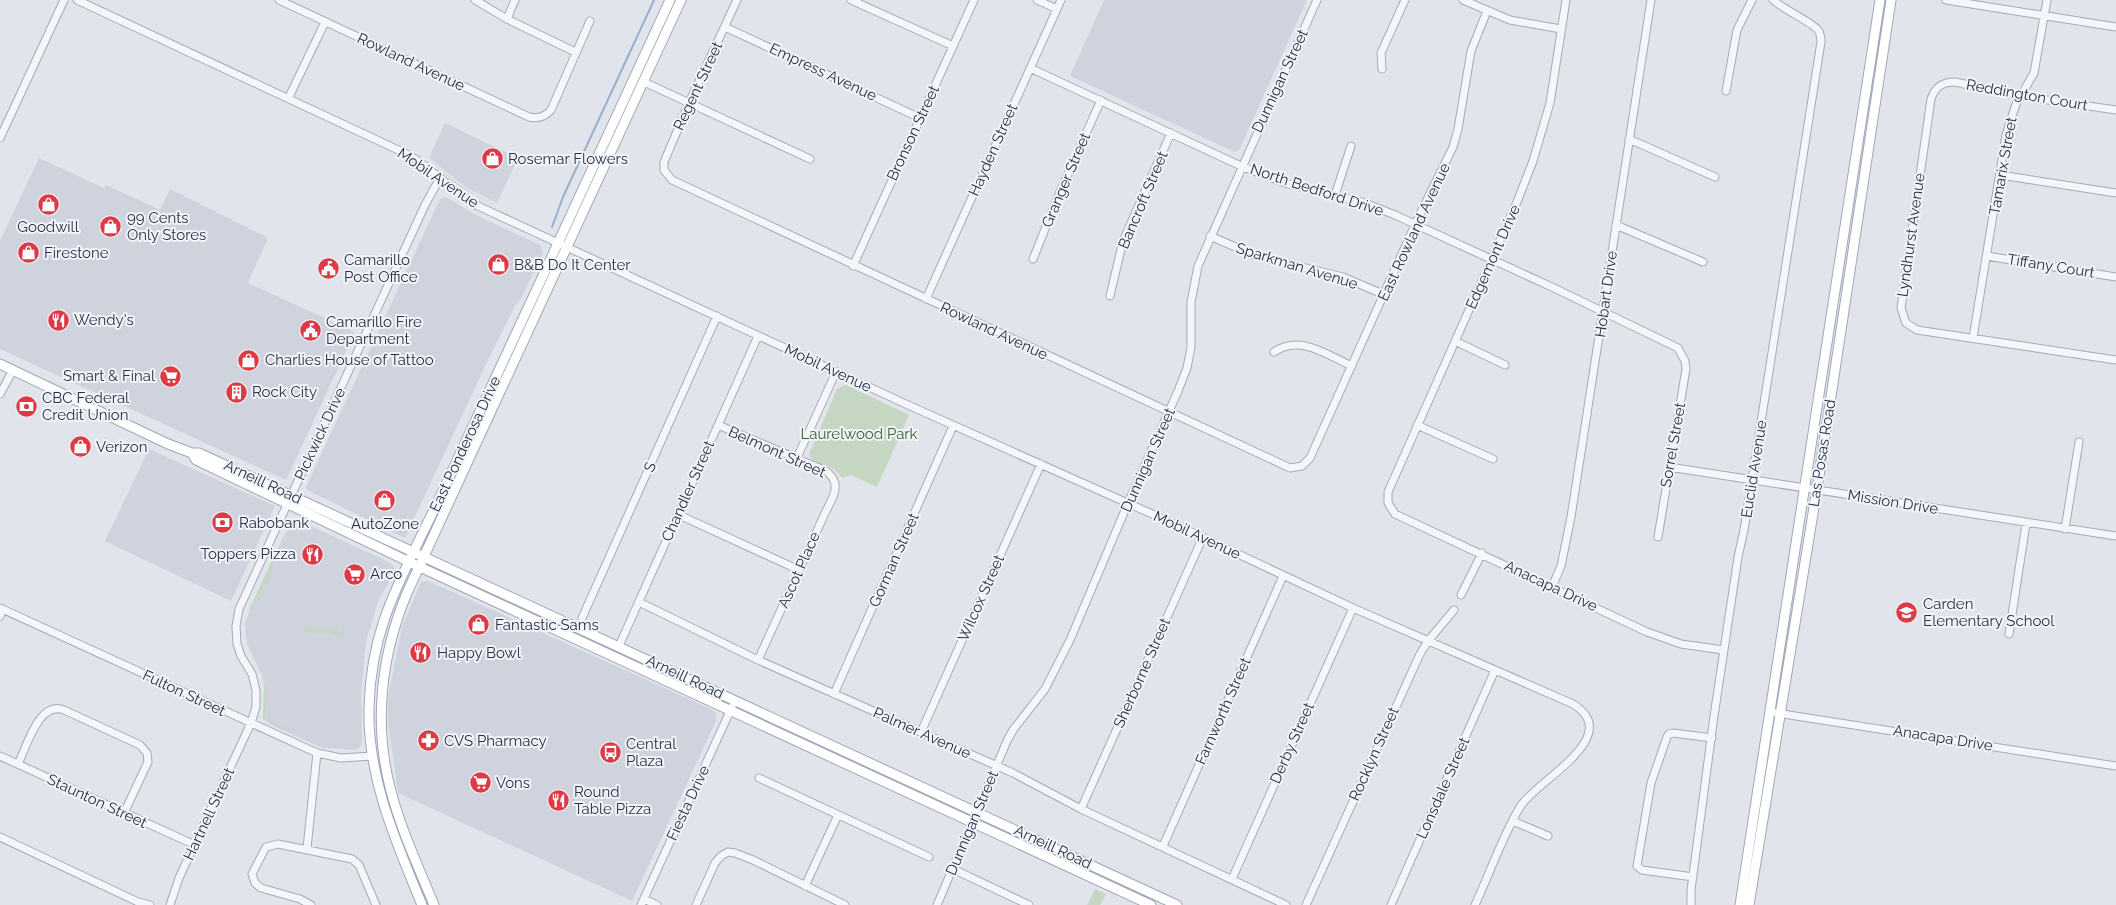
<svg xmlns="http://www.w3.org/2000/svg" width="2116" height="905" viewBox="0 0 2116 905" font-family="Raleway,sans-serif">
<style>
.built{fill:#cfd3de}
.green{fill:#c5d6c2}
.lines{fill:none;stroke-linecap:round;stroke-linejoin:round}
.stream{stroke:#99afcf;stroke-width:2}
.minor-casing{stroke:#a6aab6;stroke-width:9}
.major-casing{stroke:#9fa7b8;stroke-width:11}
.minor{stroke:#f5f6f9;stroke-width:7}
.major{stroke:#fff;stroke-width:9}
.labels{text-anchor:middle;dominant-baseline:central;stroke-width:4;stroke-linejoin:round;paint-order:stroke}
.street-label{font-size:15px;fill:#283045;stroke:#f1f4f8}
.poi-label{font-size:15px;fill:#283045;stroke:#f1f4f8;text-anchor:start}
.park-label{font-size:15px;fill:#386333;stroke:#f1f4f8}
</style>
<rect width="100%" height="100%" fill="#e1e4eb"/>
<path class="built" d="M1104,0H1307L1239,150L1235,152L1070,76Z
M445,123L518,158L497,203L467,188L429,158Z
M39,158L104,188L106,185L160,210L170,189L268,238L248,283L355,332L286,480L0,349V241Z
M446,197L472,213L540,245L543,253L521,299L515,306L486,364L405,538L307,490L306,487L440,199Z
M149,449L275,506L231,601L105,541Z
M294,521H300L391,563L394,567V574L379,599L366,641L361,695L362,742L360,747L355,750L323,748L271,725L263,718L265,702L264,685L262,675L247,644L245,623L253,602L277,550L290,523Z
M423,581H428L711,709L716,713V721L632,901L398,793L388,721V697L402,627L420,584Z"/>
<path class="green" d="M430,161L461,186L494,206L459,186Z
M846,385L909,415L877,487L851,475L842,478C829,461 821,468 810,457V452L837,389Z
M272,561L274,562L270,577L255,601L252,612L249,610Z
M346,622L341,638L329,633H307L302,629L309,625L318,629L326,627L340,633Z
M264,686H267L265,718L267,721L280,726L281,725L283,727L281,729L263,719Z
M1095,889L1106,894L1100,905H1087Z"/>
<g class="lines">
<path class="stream" d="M552,227L563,197L654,0"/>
<defs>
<path id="minor" d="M77,0L409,155C434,170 453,192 478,206L908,405L1170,522L1353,608L1573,704C1626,737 1535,781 1520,807C1502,837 1490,873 1475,905
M279,0L529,117C538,119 545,117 551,110L590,21
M475,0L507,19L575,52
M737,0L689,103L664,162V170L672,180L1290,468L1302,466L1310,458L1419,216L1453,147L1458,129L1471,51L1487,11
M851,0L953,46
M1037,0L1057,9
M1463,0L1510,20L1561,29
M1566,0L1550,103L1533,161L1517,202L1388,492V503L1395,514L1647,632L1681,644L1723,650
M1946,0L2116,27
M507,19L515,0
M725,27L920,118
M1030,68L1241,166L1288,184L1362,202L1395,215L1554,288L1678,348L1685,361L1686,369L1658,537
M1382,69L1381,53L1405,0
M644,82L810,159
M1726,91L1737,30L1752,0
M289,97L325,22
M2116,110L2020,96L1955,82C1942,82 1935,87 1931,99L1901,308L1906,323L1917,330L2116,360
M0,138L64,0
M1629,139L1715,177
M2000,175L2116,193
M1335,195L1351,146
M1616,225L1703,262
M1210,236L1256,256L1343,277L1385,295
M1987,256L2116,277
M1033,259L1060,192L1101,100
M853,266L974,0
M1110,296L1123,241L1171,133
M926,299L1061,0
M1973,338L2006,135L2016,104L2034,73L2047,0
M1455,341L1505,365
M1274,352C1300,334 1327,355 1352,366
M0,394L13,370
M718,425L826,471C842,483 834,496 826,511L758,660
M1417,425L1493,459
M796,460L836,372
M1669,467L2116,536
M677,514L799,570
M2065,529L2079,442
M1552,587L1561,566L1571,517L1651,0
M1461,595L1482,553
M639,602L758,660L1013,773L1081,809L1286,905
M0,608L317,753L341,758L373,756
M0,616L3,609
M582,618L717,316
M2009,634L2026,524
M619,646L758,336
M834,694L953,426
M1770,712L2116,766
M921,732L1041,464
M0,756L195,845
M18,764C27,746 39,700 64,710L140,745L147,753L148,762L124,813
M759,778L929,857
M1081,809L1203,537
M1513,821L1548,836
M0,837L138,902L150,905
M1163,846L1283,576
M307,848L317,753
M953,869L1029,905
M1693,877L1642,870L1637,866L1651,783L1667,737L1669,734L1673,733L1712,738
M1232,879L1353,608
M805,886L838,815
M644,899L657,905
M170,905L179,878L251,723L256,707V690L252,674L241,656L237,644L236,626L239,609L425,205L440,178
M311,905L300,899L261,888L255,883L252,874L266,847L278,844L352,859L359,865L376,905
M641,905L732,707
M696,905L715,863L721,856L728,852L735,853L753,860L845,905
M937,905L1007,741L1013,730L1045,689L1070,640L1128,503L1178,391L1187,368L1191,347V302L1198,266L1317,0
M1306,905L1420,654L1428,641L1454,610
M1391,905L1495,670
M1691,905V890L1714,716L1738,557L1744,530L1821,42C1821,38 1820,33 1818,30C1813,23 1783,9 1773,0"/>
<path id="major" d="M0,364L168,444L192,453H199L292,496L1177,905
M192,453L196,460L420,567L1151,905
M422,905C396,842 367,777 369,707C371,633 395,590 426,526C443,492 458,458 474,424C540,283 605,141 670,0
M434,905C419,868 401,830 391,791C373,725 381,655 407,593L681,0
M1740,905L1880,0
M1749,905L1817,489L1891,0"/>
</defs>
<use href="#minor" class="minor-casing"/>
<use href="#major" class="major-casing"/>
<use href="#minor" class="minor"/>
<use href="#major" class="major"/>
</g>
<defs>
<symbol id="shop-disc" viewBox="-11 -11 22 22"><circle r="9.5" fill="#dd3a46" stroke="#f1f4f8"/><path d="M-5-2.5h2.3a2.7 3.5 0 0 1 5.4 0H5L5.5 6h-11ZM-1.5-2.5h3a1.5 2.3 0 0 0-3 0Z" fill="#fff"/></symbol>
<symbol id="civic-disc" viewBox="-11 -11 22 22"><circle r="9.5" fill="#dd3a46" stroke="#f1f4f8"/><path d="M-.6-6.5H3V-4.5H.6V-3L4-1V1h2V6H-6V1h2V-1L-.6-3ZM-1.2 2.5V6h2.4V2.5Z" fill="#fff"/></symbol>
<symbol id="restaurant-disc" viewBox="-11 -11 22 22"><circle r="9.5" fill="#dd3a46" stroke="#f1f4f8"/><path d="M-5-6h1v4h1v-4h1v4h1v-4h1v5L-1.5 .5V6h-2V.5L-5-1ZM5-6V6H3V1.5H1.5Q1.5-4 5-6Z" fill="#fff"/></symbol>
<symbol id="supermarket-disc" viewBox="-11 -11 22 22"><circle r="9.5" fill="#dd3a46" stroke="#f1f4f8"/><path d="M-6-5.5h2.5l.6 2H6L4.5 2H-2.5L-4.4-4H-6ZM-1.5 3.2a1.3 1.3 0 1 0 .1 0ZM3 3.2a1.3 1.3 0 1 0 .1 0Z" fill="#fff"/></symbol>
<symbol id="building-disc" viewBox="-11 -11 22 22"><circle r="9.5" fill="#dd3a46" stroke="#f1f4f8"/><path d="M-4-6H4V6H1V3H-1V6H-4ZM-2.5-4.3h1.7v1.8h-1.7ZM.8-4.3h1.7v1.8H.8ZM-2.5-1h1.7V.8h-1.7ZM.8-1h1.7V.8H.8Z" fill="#fff"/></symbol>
<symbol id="bank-disc" viewBox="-11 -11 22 22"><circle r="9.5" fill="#dd3a46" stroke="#f1f4f8"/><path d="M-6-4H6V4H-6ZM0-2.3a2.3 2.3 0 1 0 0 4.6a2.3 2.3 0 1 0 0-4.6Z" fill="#fff"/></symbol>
<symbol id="school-disc" viewBox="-11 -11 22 22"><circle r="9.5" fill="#dd3a46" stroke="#f1f4f8"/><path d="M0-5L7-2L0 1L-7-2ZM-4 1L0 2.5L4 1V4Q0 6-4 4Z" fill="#fff"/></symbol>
<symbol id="pharmacy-disc" viewBox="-11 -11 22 22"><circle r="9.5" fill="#dd3a46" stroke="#f1f4f8"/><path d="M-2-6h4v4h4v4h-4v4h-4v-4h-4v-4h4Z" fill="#fff"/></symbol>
<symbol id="bus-disc" viewBox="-11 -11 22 22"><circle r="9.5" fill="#dd3a46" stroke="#f1f4f8"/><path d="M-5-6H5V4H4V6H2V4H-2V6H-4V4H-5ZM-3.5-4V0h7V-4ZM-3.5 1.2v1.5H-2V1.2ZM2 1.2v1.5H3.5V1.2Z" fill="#fff"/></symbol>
</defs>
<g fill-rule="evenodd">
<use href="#shop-disc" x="480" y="146" width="25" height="25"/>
<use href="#shop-disc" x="36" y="192" width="25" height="25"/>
<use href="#shop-disc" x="98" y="214" width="25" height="25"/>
<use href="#shop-disc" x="16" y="240" width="25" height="25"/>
<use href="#shop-disc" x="486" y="252" width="25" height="25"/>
<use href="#civic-disc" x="316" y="256" width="25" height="25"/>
<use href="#restaurant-disc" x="46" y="308" width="25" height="25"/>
<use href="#civic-disc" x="298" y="318" width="25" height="25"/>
<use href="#shop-disc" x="236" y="348" width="25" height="25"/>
<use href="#supermarket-disc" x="158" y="364" width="25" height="25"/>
<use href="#building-disc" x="224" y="380" width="25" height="25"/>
<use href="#bank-disc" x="14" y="394" width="25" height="25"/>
<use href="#shop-disc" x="68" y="434" width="25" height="25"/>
<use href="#shop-disc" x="372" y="488" width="25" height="25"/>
<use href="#bank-disc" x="210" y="510" width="25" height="25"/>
<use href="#restaurant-disc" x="300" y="542" width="25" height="25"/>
<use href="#supermarket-disc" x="342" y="562" width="25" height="25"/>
<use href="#school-disc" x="1894" y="600" width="25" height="25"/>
<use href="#shop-disc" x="466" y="612" width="25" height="25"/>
<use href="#restaurant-disc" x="408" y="640" width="25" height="25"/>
<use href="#pharmacy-disc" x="416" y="728" width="25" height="25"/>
<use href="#bus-disc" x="598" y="740" width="25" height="25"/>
<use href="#supermarket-disc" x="468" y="770" width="25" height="25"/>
<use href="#restaurant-disc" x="546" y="788" width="25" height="25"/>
</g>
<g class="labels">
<g class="street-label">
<text transform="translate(411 62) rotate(25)">Rowland Avenue</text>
<text transform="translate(823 72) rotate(25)">Empress Avenue</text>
<text transform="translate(1280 81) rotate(-65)">Dunnigan Street</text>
<text transform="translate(698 86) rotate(-65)">Regent Street</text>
<text transform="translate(2027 95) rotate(10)">Reddington Court</text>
<text transform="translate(913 133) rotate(-65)">Bronson Street</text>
<text transform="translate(993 150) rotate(-66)">Hayden Street</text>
<text transform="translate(2003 166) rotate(-80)">Tamarix Street</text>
<text transform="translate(438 178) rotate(34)">Mobil Avenue</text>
<text transform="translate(1066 180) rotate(-67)">Granger Street</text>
<text transform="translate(1317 190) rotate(18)">North Bedford Drive</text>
<text transform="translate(1143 200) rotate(-67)">Bancroft Street</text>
<text transform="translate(1414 232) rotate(-65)">East Rowland Avenue</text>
<text transform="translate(1911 235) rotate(-82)">Lyndhurst Avenue</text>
<text transform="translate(1493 257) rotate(-66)">Edgemont Drive</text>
<text transform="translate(1297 266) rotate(17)">Sparkman Avenue</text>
<text transform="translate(2051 266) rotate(9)">Tiffany Court</text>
<text transform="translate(1606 294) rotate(-82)">Hobart Drive</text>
<text transform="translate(994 331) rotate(25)">Rowland Avenue</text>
<text transform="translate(828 368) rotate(25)">Mobil Avenue</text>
<text transform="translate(320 434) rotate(-65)">Pickwick Drive</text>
<text transform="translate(465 444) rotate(-65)">East Ponderosa Drive</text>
<text transform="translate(1673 445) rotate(-80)">Sorrel Street</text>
<text transform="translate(777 452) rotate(24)">Belmont Street</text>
<text transform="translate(1822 453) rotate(-81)">Las Posas Road</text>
<text transform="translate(1148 460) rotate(-66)">Dunnigan Street</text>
<text transform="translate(650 467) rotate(-66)">S</text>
<text transform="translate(1754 469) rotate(-81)">Euclid Avenue</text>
<text transform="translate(263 482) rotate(25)">Arneill Road</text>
<text transform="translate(688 491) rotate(-66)">Chandler Street</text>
<text transform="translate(1893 502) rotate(9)">Mission Drive</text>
<text transform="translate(1197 535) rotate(25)">Mobil Avenue</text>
<text transform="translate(894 560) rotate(-66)">Gorman Street</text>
<text transform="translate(799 570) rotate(-66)">Ascot Place</text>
<text transform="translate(1551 586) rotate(25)">Anacapa Drive</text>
<text transform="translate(981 598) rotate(-66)">Wilcox Street</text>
<text transform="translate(1142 673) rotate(-66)">Sherborne Street</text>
<text transform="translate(685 677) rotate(25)">Arneill Road</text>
<text transform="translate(184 693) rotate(25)">Fulton Street</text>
<text transform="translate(1223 711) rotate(-66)">Farnworth Street</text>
<text transform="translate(922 733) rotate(24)">Palmer Avenue</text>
<text transform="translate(1943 738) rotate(9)">Anacapa Drive</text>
<text transform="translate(1292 743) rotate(-66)">Derby Street</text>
<text transform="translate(1374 754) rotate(-66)">Rocklyn Street</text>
<text transform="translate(1443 788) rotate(-66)">Lonsdale Street</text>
<text transform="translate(97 801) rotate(25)">Staunton Street</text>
<text transform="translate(688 803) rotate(-65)">Fiesta Drive</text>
<text transform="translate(209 814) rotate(-65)">Hartnell Street</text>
<text transform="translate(972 823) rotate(-67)">Dunnigan Street</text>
<text transform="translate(1053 847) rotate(25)">Arneill Road</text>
</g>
<g class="poi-label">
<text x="508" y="159">Rosemar Flowers</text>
<text x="127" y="218">99 Cents<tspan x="127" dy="17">Only Stores</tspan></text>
<text x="48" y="227" text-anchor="middle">Goodwill</text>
<text x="44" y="253">Firestone</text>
<text x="344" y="260">Camarillo<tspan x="344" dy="17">Post Office</tspan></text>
<text x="514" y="265">B&amp;B Do It Center</text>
<text x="74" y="320">Wendy's</text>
<text x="326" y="322">Camarillo Fire<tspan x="326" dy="17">Department</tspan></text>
<text x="265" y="360">Charlies House of Tattoo</text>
<text x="155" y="376" text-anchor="end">Smart &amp; Final</text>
<text x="252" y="392">Rock City</text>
<text x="42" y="398">CBC Federal<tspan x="42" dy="17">Credit Union</tspan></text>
<text x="96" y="447">Verizon</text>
<text x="239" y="523">Rabobank</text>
<text x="385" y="524" text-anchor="middle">AutoZone</text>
<text x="296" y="554" text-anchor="end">Toppers Pizza</text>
<text x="370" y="574">Arco</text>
<text x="1923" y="604">Carden<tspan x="1923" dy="17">Elementary School</tspan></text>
<text x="495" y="625">Fantastic Sams</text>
<text x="437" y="653">Happy Bowl</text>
<text x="444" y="741">CVS Pharmacy</text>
<text x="626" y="744">Central<tspan x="626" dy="17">Plaza</tspan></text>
<text x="496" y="783">Vons</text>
<text x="574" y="792">Round<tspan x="574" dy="17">Table Pizza</tspan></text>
</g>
<g class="park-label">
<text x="859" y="434">Laurelwood Park</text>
</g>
</g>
</svg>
